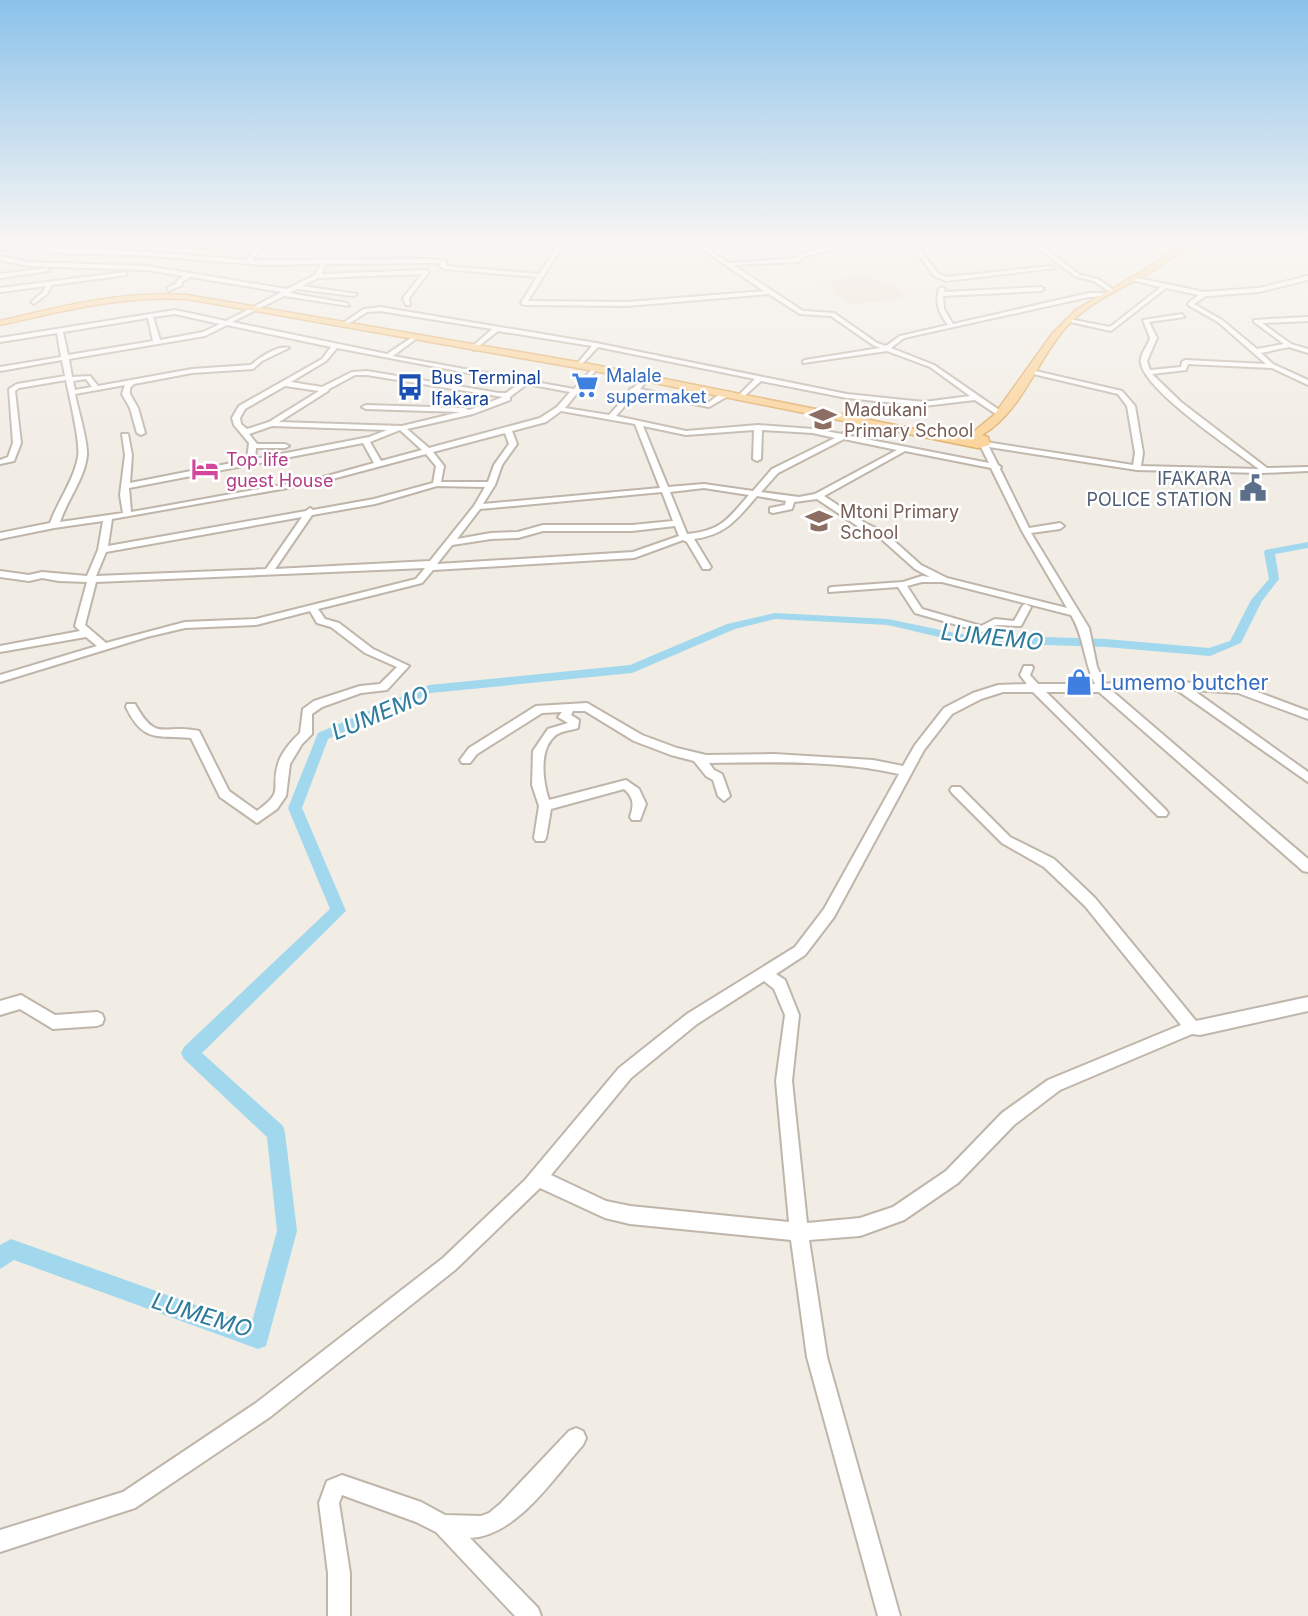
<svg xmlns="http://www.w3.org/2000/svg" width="1308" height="1616" viewBox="0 0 1308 1616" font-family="Inter,sans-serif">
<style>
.education{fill:#eadfce}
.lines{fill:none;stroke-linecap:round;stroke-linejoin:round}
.river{fill:#a1d8ee;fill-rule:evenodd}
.minor-casing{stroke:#bfb5aa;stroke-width:4}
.major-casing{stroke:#e0ab63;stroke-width:3}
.minor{fill:#fff;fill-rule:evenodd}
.major{fill:#fbd193;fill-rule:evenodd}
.labels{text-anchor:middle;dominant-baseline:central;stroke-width:5;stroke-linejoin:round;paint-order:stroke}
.far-shop-label{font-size:18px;fill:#366cbe;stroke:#fff;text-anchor:start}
.far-transit-label{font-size:18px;fill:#164399;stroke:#fff;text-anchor:start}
.far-education-label{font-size:18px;fill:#785e54;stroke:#fff;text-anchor:start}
.far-hotel-label{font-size:18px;fill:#b23c85;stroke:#fff;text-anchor:start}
.far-service-label{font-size:18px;fill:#4e5e75;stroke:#fff;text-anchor:end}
.shop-label{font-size:21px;fill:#366cbe;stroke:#fff;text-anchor:start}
.water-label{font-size:23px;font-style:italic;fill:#2e7b9c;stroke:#fff}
</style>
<rect width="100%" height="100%" fill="#f1ece4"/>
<path class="education" d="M863,275L888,283L909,297L851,305L819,282Z"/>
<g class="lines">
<path class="river" d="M1308,542V548L1275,554L1279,579L1262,601L1241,643L1210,656L1106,647L960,642L888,625L775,619L735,629L632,673L431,693L328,739L302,808L346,911L202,1053L283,1126L285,1133L297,1231L266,1346L258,1349L14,1260L0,1269V1245L11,1239L251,1325L277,1231L267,1137L184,1059L181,1053L184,1047L330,909L288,808L318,733L429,685L630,665L727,624L775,613L888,619L960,634L1106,639L1209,648L1230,641L1251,600L1269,579L1264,552L1265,550Z"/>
<defs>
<path id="minor" d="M25,241H35L33,243L36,245L58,249L138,251L246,260L257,247L241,244L243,241L263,246L252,260L428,259L446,261V266L539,274L561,241H565L528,301L627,302L764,291L690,241H695L729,263L797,258L802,254L829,247L831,241H835L833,249L806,256L798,262L733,265L803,311L834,313L877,343L886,346L900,336L948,325C939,313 935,304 939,289L942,287L945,289L944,292L1041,287L1044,289L1041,291L943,296L944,309L953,324L1089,293H1107L1105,296L1089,297L904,338L891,348L934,365L1002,412V416H999L975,400L924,406L847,398L761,381L741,399L737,397L755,379L598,347L579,367L576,365L592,346L498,331L474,350L471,348L472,347L492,329L380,311L367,312L345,326L340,325L364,309L380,307L596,343L847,394L924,402L970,396L930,367L887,351L803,363V361L805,360L880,348L873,345L831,316L800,314L769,294L627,306L524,305L521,303L537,277L444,269L440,266V263L326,264L321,274L426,270L429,272L409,298L410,305H406L403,298L422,274L318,278L302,286L357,294L354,296L297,289L289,293L347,303L349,306L284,296L232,322L387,354L414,336L416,337V339L393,356L574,389L595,366L597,367V369L565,408L609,415L630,392V389L633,388L646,376L649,378L640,389L708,403L722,392H728V396L709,407L636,393L616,416L686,431L758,425L813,429L842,434L860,418L864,420L850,436L989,463L980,445L986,442L1133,465L1135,453L1127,406L1118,394L1029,373V371L1031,370L1122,391L1135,406L1143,453L1141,466L1259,469C1235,451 1144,390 1141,363C1139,355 1148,346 1150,338L1143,320L1182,314L1184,317L1149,322L1157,338L1147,361L1150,370L1181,367L1182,362L1185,360L1266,364L1218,322L1188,305V303L1199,295L1166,288L1111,331L1066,321L1069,319L1110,327L1161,287L1131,280L1133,277L1204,292L1259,288L1308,276V280L1259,292L1206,296L1194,304L1222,320L1257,349L1284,344L1254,322V320L1308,317V321L1262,323L1291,344L1308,349V353L1289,347L1261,353L1273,364L1308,380V385L1272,368L1188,364L1186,370L1152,374L1181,402L1267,468L1308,467V471L1262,473L1137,470L989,447L998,465L1001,467L1000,469L1029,528L1060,523L1064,526L1060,529L1031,533L1089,628L1097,667L1105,684L1134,680L1239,685L1308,711V719L1238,693L1193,690L1308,772V782L1177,690L1134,688L1111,690L1308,859V872L1303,871L1099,692H1046L1166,810L1168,813L1166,816H1158L1033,692H1003L981,699L952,714L924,750L834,917L805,955L776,974L785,980L799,1015L792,1081L807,1223L860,1218L893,1207L946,1171L1002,1113L1048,1080L1181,1025L1085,906L1044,867L1002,843L952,793L950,790L952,787H960L1010,837L1054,859L1095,898L1196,1021L1308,997V1011L1200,1035L1192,1034L1060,1090L1014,1125L958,1183L904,1220L860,1236L809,1240L827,1357L900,1616H878L807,1357L791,1240L630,1224L605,1218L540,1188L455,1270L270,1417L135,1508L0,1552V1530L123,1492L256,1403L443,1258L525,1180L619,1068L687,1014L795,947L824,909L899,774C837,760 772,762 709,763L714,770L722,774L730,796L724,801L718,796L713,780L706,776L694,761L671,755L634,741L585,711H573L571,715L579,720L578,728C572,730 561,731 556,735C538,749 543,782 549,800L626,780L639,789L646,804L640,820H632L630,817C634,804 634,798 624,789L551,809L546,838L544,841H536L534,838L539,806L532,785L533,751L548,729L568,723L558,717L562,712L542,713L477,754L470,763H462L460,760L469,748L536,706L587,703L642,735L677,748L706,755L774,754L873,760L903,766L915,745L944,708L973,693L998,685L1027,684L1020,675L1024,666H1032L1033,668L1030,675L1038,684H1095C1084,662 1084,636 1071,615L942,582H922L907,586L922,609L981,626L995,619L1014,621L1023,605L1026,604L1031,607L1021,626L997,625L982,632L915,613L898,587L829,592V588L832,587L903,582L922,576L930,577L915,569L878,536L859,527L817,499L794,502L792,509L773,513L770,512V508L785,505L786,501L757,496C737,519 726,535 694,539L711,567L709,569H703L687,542L683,540L634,558L433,570L422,583L318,609L325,619L339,623L373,649L409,666L387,690L361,693L322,707L312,714V734L302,744L290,764L286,796L277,809L257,823L220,797L191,738C157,735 143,743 126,707L127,704H135C157,744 163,723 199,731L229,791L257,811C286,790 270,790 278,764C281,753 292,740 300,733L303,709L314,701L360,686L380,684L397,667L365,653L331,627L317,623L310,611L256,625L185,628L147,637L0,682V675L97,646L86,637L0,652V646L80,631L75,626L87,582L59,581L42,578L29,581L0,577V571L29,575L42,572L87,576L98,550L103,521L54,528L0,539V533L50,523C58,501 74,480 78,457C81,443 69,396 66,380L19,388L15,391L21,443L14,461L0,464V460L8,457L13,443L9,389L17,384L65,376L62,360L0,371V367L61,357L57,333L0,342V338L175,310L226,321L282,292L190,277L182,282V285L169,291L167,288L177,283V281L184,276L147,270L28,266L0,260V256L28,262L147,266L287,289L315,275L321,264L265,265L138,255L58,253L32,247L28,244L12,250L0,248V244L12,246ZM175,314L220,324L203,332L160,340L153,317ZM148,318L153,341L68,355L63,332ZM227,325L331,347L322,359L239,406L232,418L234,425L249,443L247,460L130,483L132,455L128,434H122L125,455L120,495L123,513L60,522C67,500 85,478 87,455C88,441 78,410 75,394L125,385L122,394L130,408L137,433L141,435L145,433L138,408L130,394V388L134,384L192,373L253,369L262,361L289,348C278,345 260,357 251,365L192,369L98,386L90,376L72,377L69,359L205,336ZM337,348L520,383L506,393H499L367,371L352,372L322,387L291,382L326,361ZM355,375H367L503,397L469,410L465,408L366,405L362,407L366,409L460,412L402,426L279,422L328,391L329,389ZM86,379L92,387L75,390L73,381ZM527,384L570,392L557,407L540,418L429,448L407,429L473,414L510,400V397ZM285,386L319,391L269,422L247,429L241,424L240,418L245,409ZM561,411L635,424L660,488L483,504L495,485L502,465L517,444L512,431L546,422ZM272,426L387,430L369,437L255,459L256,448H285L289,446L285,444H257L249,434ZM643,426L686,435L754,430L753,459L757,461L761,459L762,430L813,433L835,438L772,469L753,491L704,484L668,487ZM400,430L422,450L381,461L370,442ZM505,433L509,444L494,465L488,482H441L444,466L433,452ZM844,439L897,450L815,494L799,497L761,492L778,473ZM363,443L374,463L320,478L154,508L131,512L129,488ZM905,451L991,468L1022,531L1067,608L947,578L921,565L884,532L865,523L824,496ZM426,454L436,466L433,483L374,499L313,510L310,508L306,511L108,546L112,519L321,482ZM437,486L485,487L474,506L430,561L275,569L312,515L375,504ZM704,488L749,495C728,519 721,531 687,534L670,492ZM662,492L673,521L632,525H543L518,532L491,533L457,539L480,509ZM302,517L266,569L96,576L106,552ZM675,526L679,536L633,552L437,564L452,545L491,539L518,538L543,531H632ZM425,568L416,579L256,619L185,622L106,643L85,625L96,582ZM764,981L774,989L785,1015L776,1081L789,1222L630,1206L606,1201L551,1175L631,1078L697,1024Z
M100,241H129L240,248L237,250Z
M909,241H914L938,274L947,277L1052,266L1055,268L946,281L934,276Z
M1029,241H1035L1080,275L1098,279L1115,291L1110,292L1094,281L1076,277Z
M1166,241H1175L1189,245L1186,247Z
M47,268L49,271L0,278V274Z
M125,272L127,275L52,285L47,294L34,304L31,302L43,292L46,286L0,292V288Z
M21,995L55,1015L97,1012L102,1014L104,1019L102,1024L97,1026L53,1029L20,1009L0,1015V1001Z
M576,1428L583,1431L586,1438L583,1445C554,1477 517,1536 470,1538L538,1608L541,1616H515L436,1532L416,1522L342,1495L339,1503L350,1573V1616H328V1573L319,1503L327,1481L342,1475L421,1502L445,1515L481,1516L489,1513L500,1504L569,1431Z"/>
<path id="major" d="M1186,241H1193C1157,277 1104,288 1068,325C1037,358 1023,411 982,435L988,437L990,445L978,448L595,371L187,299C123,295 62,311 0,325V321C62,306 123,291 187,295L595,365L965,439L994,415L1052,334L1076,310L1158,262Z"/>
</defs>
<use href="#minor" class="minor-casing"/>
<use href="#major" class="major-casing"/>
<use href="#minor" class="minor"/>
<use href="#major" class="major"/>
</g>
<linearGradient id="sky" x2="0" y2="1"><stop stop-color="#8bc2ea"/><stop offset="0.52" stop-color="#f9f6f3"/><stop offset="1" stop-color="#f9f6f3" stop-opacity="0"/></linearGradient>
<rect width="1308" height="467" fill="url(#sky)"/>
<defs>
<symbol id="supermarket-bare" viewBox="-9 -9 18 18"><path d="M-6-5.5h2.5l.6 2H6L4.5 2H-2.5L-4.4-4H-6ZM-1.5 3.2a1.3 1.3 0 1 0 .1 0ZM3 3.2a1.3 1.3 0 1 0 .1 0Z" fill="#3f7fe0" stroke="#fff" stroke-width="2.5" paint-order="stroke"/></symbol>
<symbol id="bus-bare" viewBox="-9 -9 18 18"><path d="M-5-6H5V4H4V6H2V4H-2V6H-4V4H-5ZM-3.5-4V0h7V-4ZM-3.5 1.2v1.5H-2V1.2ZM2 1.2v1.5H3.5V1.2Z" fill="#1a4fb4" stroke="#fff" stroke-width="2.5" paint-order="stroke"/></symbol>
<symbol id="school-bare" viewBox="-9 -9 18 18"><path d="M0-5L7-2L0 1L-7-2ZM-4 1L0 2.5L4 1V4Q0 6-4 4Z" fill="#8d6e63" stroke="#fff" stroke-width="2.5" paint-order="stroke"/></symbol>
<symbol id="hotel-bare" viewBox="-9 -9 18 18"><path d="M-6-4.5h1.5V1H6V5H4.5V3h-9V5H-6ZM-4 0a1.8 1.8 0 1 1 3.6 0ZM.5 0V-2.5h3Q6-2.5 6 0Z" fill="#d1479c" stroke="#fff" stroke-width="2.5" paint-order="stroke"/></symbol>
<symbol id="civic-bare" viewBox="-9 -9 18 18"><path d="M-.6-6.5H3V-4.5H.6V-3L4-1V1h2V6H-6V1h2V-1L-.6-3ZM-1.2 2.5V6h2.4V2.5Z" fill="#5c6f8a" stroke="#fff" stroke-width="2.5" paint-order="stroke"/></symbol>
<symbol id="shop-bare" viewBox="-9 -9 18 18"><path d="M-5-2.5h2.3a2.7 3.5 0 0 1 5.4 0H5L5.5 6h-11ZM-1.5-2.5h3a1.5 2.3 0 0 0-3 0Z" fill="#3f7fe0" stroke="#fff" stroke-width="2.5" paint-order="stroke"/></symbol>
</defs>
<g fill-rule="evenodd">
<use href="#supermarket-bare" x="566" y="366" width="38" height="38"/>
<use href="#bus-bare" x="391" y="368" width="38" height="38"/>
<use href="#school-bare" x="804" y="400" width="38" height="38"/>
<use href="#hotel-bare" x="186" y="450" width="38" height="38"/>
<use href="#civic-bare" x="1234" y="469" width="38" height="38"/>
<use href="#school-bare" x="800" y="502" width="38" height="38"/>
<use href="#shop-bare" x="1060" y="663" width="38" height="38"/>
</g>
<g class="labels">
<g class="far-shop-label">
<text x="606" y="375">Malale<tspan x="606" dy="21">supermaket</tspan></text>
</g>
<g class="far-transit-label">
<text x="431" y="377">Bus Terminal<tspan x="431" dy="21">Ifakara</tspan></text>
</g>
<g class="far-education-label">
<text x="844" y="409">Madukani<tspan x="844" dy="21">Primary School</tspan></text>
<text x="840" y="511">Mtoni Primary<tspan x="840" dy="21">School</tspan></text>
</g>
<g class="far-hotel-label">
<text x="226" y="459">Top life<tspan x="226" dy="21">guest House</tspan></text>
</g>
<g class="far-service-label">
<text x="1232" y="478">IFAKARA<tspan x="1232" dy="21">POLICE STATION</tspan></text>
</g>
<g class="shop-label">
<text x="1100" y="682">Lumemo butcher</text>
</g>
<g class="water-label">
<text transform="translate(992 637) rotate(6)">LUMEMO</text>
<text transform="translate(380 713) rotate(-23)">LUMEMO</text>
<text transform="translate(202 1315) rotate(17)">LUMEMO</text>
</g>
</g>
</svg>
